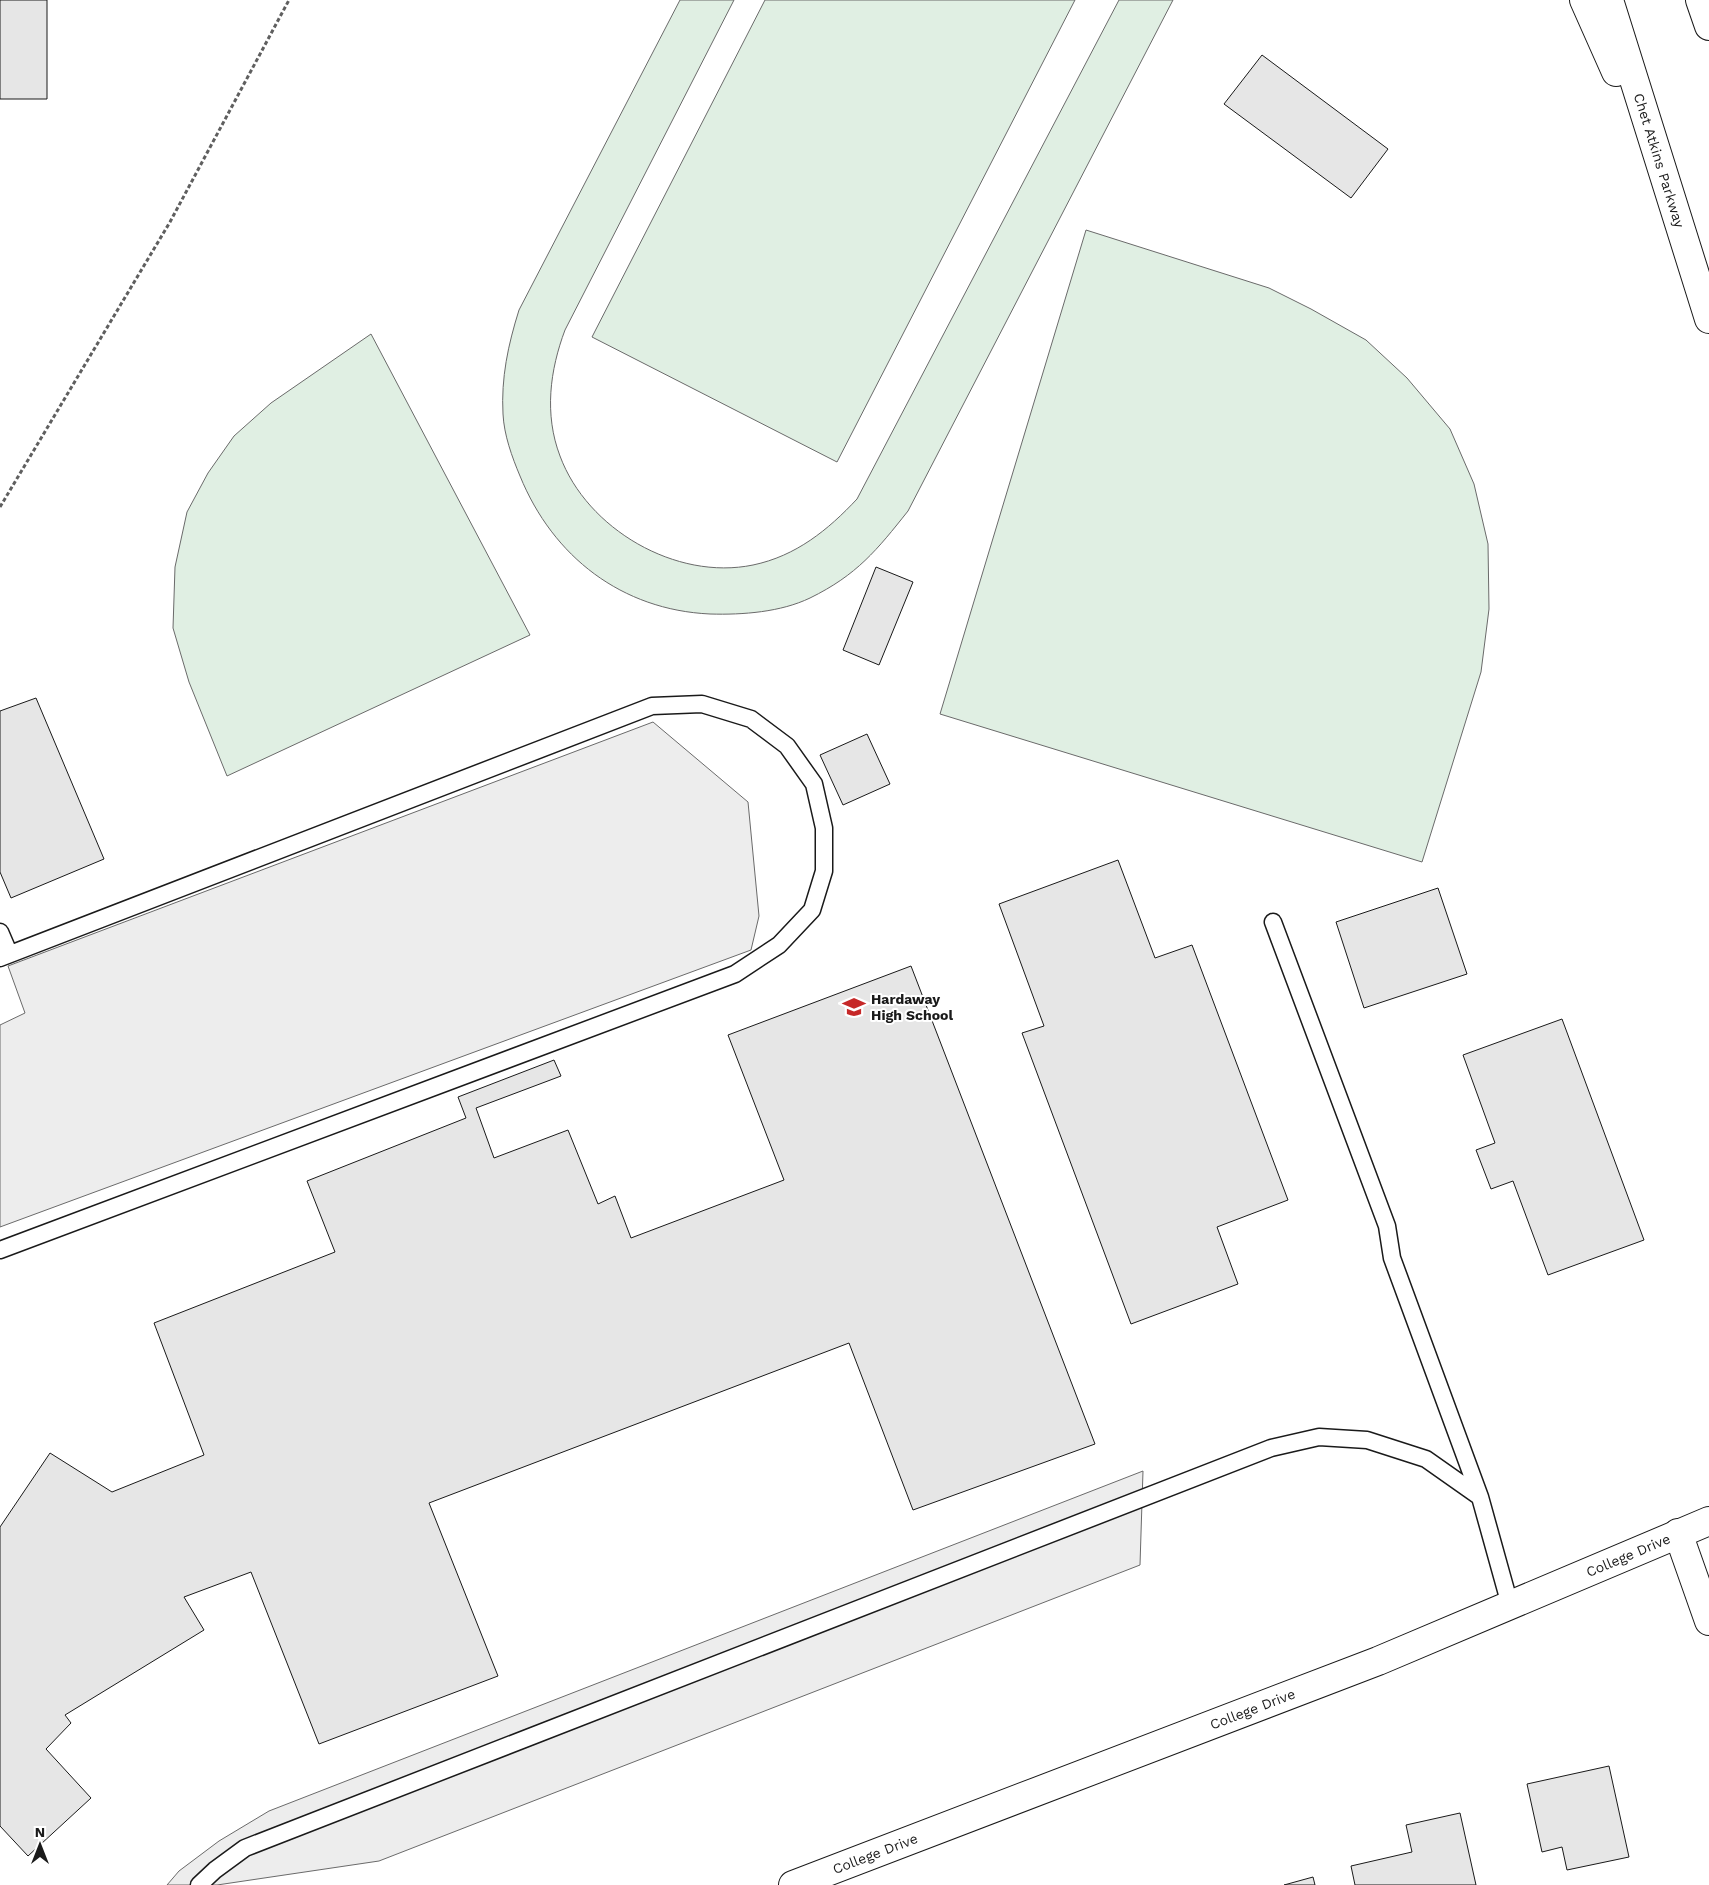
<svg xmlns="http://www.w3.org/2000/svg" width="1709" height="1885" viewBox="0 0 1709 1885" font-family="'Work Sans',sans-serif">
<style>
.green{fill:#e0efe3;stroke:#6a6a6a}
.parking{fill:#ededed;stroke:#6a6a6a}
.building{fill:#e6e6e6;stroke:#1a1a1a}
.lines{fill:none;stroke-linecap:round;stroke-linejoin:round}
.lane-casing{stroke:#1a1a1a;stroke-width:19}
.street-casing{stroke:#1a1a1a;stroke-width:30}
.secondary-casing{stroke:#1a1a1a;stroke-width:30}
.highway-casing{stroke:#1a1a1a;stroke-width:30}
.path{stroke:#5f5f5f;stroke-width:3;stroke-dasharray:4 2.5;stroke-linecap:butt}
.lane{stroke:#fff;stroke-width:16}
.street{stroke:#fff;stroke-width:28}
.secondary{stroke:#fff;stroke-width:28}
.highway{stroke:#fff;stroke-width:28}
.labels{text-anchor:middle;dominant-baseline:central;stroke-width:4;stroke-linejoin:round;paint-order:stroke}
.street-label{font-size:14px;fill:#1a1a1a;stroke:#fff}
.poi-label{font-size:14px;font-weight:bold;fill:#1a1a1a;stroke:#fff;text-anchor:start}
</style>
<rect width="100%" height="100%" fill="#fff"/>
<path class="green" d="M680,0H734L565,330C550,370 544,414 560,456C587,529 676,581 753,565C796,556 828,530 857,499L1119,0H1173L908,511C877,550 857,575 810,598C781,612 743,615 710,614C622,610 553,557 520,476C512,457 504,435 503,414C501,378 508,345 519,310Z
M765,0H1075L837,462L592,337Z
M1086,230L1269,288L1311,309L1366,340L1407,378L1450,429L1474,484L1488,544L1489,609L1481,672L1422,862L940,714Z
M371,334L530,635L227,776L189,682L173,628L175,567L187,512L208,473L234,436L271,403Z"/>
<path class="parking" d="M653,722L748,802L759,916L751,950L0,1227V1025L25,1013L8,966Z
M1143,1471L1140,1565L379,1861L217,1885H167L179,1871L219,1841L269,1811Z"/>
<path class="building" d="M0,0H47V99H0Z
M1262,55L1388,149L1351,198L1224,104Z
M876,567L913,582L879,665L843,650Z
M36,698L104,859L11,898L0,872V711Z
M867,734L890,784L843,805L820,755Z
M1118,860L1155,958L1192,945L1288,1200L1217,1227L1238,1284L1131,1324L1022,1033L1044,1026L999,904Z
M1438,888L1467,974L1364,1008L1336,922Z
M911,966L1095,1444L913,1510L849,1343L429,1503L498,1676L319,1744L251,1572L184,1597L204,1630L65,1715L71,1723L46,1749L91,1798L28,1856L0,1826V1527L50,1453L112,1492L204,1455L154,1323L335,1252L307,1181L466,1118L458,1097L554,1060L561,1076L476,1108L494,1158L568,1130L598,1204L615,1196L631,1238L784,1180L728,1035Z
M1562,1019L1644,1240L1548,1275L1513,1181L1491,1189L1476,1150L1495,1143L1463,1055Z
M1609,1766L1629,1857L1567,1870L1562,1847L1542,1852L1527,1784Z
M1460,1813L1476,1885H1355L1351,1866L1412,1852L1406,1825Z
M1313,1877L1315,1885H1284Z"/>
<g class="lines">
<defs>
<path id="lane" d="M1273,922L1387,1226L1392,1258L1480,1497L1510,1605
M0,932L9,953
M0,958L652,706L702,704L751,719L787,746L814,784L824,828V871L812,910L779,945L735,974L0,1250
M199,1885L215,1870L245,1848L1271,1448L1319,1437L1367,1440L1426,1459L1480,1497"/>
<path id="street" d="M1678,1533L1709,1621"/>
<g id="secondary">
<path id="s1" d="M793,1885L1378,1661L1709,1521"/>
</g>
<g id="highway">
<path d="M1584,0L1616,72"/>
<path id="s2" d="M1609,0L1709,319"/>
<path d="M1700,0L1709,26"/>
</g>
</defs>
<use href="#lane" class="lane-casing"/>
<use href="#street" class="street-casing"/>
<use href="#secondary" class="secondary-casing"/>
<use href="#highway" class="highway-casing"/>
<path class="path" d="M0,507L170,222L289,0"/>
<use href="#lane" class="lane"/>
<use href="#street" class="street"/>
<use href="#secondary" class="secondary"/>
<use href="#highway" class="highway"/>
</g>
<defs>
<symbol id="school-bare" viewBox="-9 -9 18 18"><path d="M0-5L7-2L0 1L-7-2ZM-4 1L0 2.5L4 1V4Q0 6-4 4Z" fill="#c62828" stroke="#fff" stroke-width="2.5" paint-order="stroke"/></symbol>
</defs>
<g fill-rule="evenodd">
<use href="#school-bare" x="838" y="991" width="32" height="32"/>
</g>
<g class="labels">
<g class="street-label">
<text stroke="none"><textPath href="#s2" startOffset="168">Chet Atkins Parkway</textPath></text>
<text stroke="none"><textPath href="#s1" startOffset="898">College Drive</textPath></text>
<text stroke="none"><textPath href="#s1" startOffset="492">College Drive</textPath></text>
<text stroke="none"><textPath href="#s1" startOffset="88">College Drive</textPath></text>
</g>
<g class="poi-label">
<text x="871" y="999">Hardaway<tspan x="871" dy="16">High School</tspan></text>
</g>
</g>
<g transform="translate(40 1845)" stroke="#ffffff" stroke-width="4" paint-order="stroke">
<path d="M0-4L9 19L0 12L-9 19Z" fill="#1a1a1a"/>
<text y="-8" font-size="14" font-weight="bold" text-anchor="middle" fill="#1a1a1a">N</text>
</g>
</svg>
